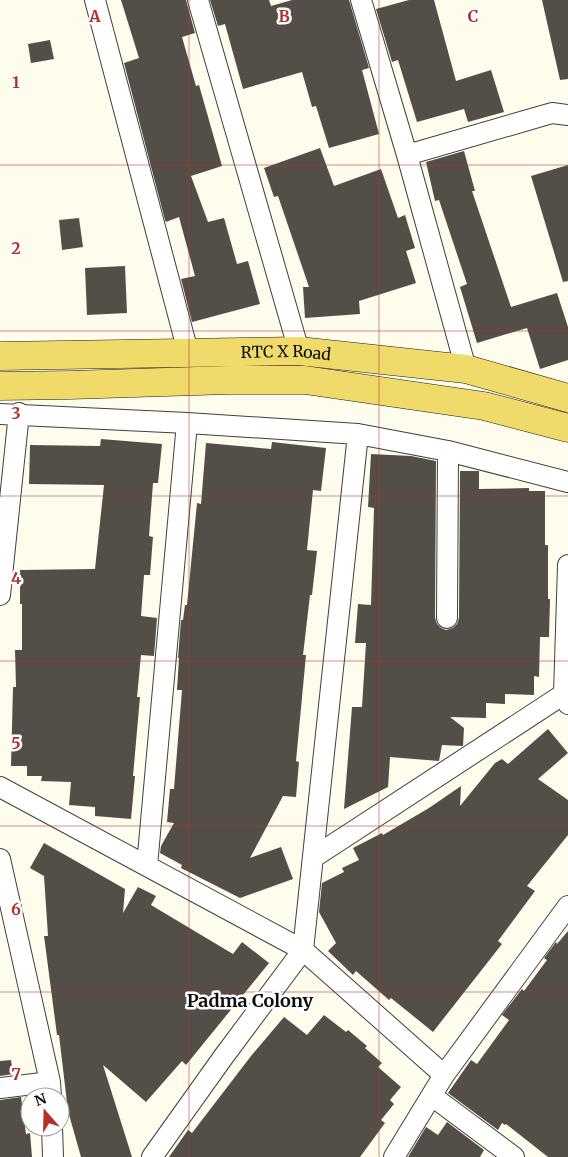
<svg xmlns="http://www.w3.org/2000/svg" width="568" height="1157" viewBox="0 0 568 1157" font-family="Merriweather,serif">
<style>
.building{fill:#544e49}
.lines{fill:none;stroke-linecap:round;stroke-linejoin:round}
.street-casing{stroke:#3f3f3f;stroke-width:22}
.primary-casing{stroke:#1d1d1d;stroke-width:29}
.street{stroke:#fff;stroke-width:20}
.primary{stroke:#f0da6a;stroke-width:28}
.grid{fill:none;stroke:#b2312d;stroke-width:1;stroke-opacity:0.55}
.labels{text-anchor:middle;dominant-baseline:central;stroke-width:5;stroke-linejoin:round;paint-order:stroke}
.street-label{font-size:16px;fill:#0c0c0c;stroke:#fff}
.neighbourhood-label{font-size:18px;font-weight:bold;fill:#0c0c0c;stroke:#fff}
.grid-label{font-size:16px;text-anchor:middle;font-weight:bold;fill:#b2312d;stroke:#fff;stroke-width:5;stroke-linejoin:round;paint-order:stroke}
</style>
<rect width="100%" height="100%" fill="#fefcec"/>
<path class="building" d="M121,0H186L195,33L182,37L196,86L199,85L222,166L191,176L208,222L224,218L237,264L248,261L260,304L192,322L181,279L195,276L179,217L166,222L165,220L124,63L139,58Z
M210,0H269L271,6L292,0H349L369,68L362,70L379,134L329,148L316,106L312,107L302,72L243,89L225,24L218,26Z
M409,0H434L456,81L491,70L504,112L468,122L464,109L417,122L398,60L392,62L376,9Z
M542,0H568V79L560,80Z
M50,40L54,59L31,63L28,44Z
M320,148L334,186L381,169L398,218L405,215L415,248L406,251L416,283L359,301L360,314L305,318L303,287H309L278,196L274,197L264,168Z
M464,151L475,191H472L511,307L557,293L568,327V360L540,369L527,328L477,343L460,287L467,284L439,200L435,201L426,162Z
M568,165V281L563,282L531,176Z
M79,218L83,247L62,250L59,220Z
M125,266L127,313L87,315L85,268Z
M101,439L162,444L158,483H153L149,536L153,537L150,575H144L141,616L157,618L154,656L141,655L137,697H140L133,776H135L131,819L95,816V807L69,805L71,782L41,781L42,776H27V766H11L13,687H16L15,650H22V604H20V570L95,569L104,485L29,484L30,445L100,446Z
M272,442L326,448L321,491L313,490L307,550L317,551L312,595H310L303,655H306L296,761L299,762L296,797L283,796L250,858L281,847L293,879L240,898L181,868L182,865L160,853L161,846L174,823L167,822L170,789H174L182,690H177L179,658H178L181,620H183L185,605H187L197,503L201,504L206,443L271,449Z
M371,454L411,456L436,461L435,618L437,624L441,628L446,630L453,628L457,624L459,618L460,471H479V489L529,488V491H545V545H548V599H550L549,637H540L539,677L534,676V695L505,694V704L486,703V718L450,717L464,728L463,746L442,745L439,761L390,757L388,787L344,809L352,707H362L366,643H355L358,604L371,605L374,508L368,507Z
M548,729L568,753L538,779L568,800V835L527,886L535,891L498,941L502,944L433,1032L391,998L389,1000L356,971L353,975L328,951L336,943L319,912L322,883L344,872L342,868L359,860L353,848L382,833L383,835L429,808L461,786L460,806L495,763L502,759L508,764Z
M44,843L125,889L123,913L138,887L156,896L151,905L233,954L242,942L269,963L186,1065L182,1061L146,1102L103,1065L132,1157H81L68,1111L59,1035H57L44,936H48L44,876L30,868Z
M568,931V1157H548L506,1124L505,1125L502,1123L498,1130L448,1093L471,1060L477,1064L509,1020L502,1015L522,989L524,991L547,960L544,958L556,942L557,944Z
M324,1015L346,1032L348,1030L367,1046L365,1048L382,1063L378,1067L401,1087L390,1100L394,1104L381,1120L385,1123L360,1157H169L188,1130L192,1133L251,1056L284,1017L307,1035Z
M11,1060L13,1074L0,1076V1061Z
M21,1097L26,1134L30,1133L32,1157H0V1100Z
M447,1122L484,1150L480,1157H408L426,1127L438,1135Z"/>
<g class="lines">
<defs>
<path id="street" d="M95,0L188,352
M198,0L299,351
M361,0L407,155L466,369
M407,155L552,113L568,115
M0,414L187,423L358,434L448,451L568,482
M568,565L564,694L568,704
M0,595L19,413
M447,618L448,451
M0,787L303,950L444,1075
M314,857L564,694
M0,859L50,1082L51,1097
M147,866L187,423
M0,1088L50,1082
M432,1096L514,1157
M52,1127L53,1157
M152,1157L224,1056L303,950L358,434
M394,1157L444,1075L568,906"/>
<g id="primary">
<path id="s1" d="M0,356L299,351L466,369L568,398"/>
<path d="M0,386L70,385L229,380H305L484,406L568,428"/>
</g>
</defs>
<use href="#street" class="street-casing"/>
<use href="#primary" class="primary-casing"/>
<use href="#street" class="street"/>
<use href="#primary" class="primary"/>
</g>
<path class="grid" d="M189,0V1157M379,0V1157M0,165H568M0,331H568M0,496H568M0,661H568M0,826H568M0,992H568"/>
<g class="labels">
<g class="street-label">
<text stroke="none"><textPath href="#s1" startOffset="286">RTC X Road</textPath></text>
</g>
<g class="neighbourhood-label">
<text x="250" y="1000">Padma Colony</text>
</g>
</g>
<g class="grid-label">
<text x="95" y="22">A</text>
<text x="284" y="22">B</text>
<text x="473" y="22">C</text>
<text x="16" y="88">1</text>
<text x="16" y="254">2</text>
<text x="16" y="419">3</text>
<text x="16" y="584">4</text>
<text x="16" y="749">5</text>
<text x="16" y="915">6</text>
<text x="16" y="1080">7</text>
</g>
<g transform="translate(45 1112) rotate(340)"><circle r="24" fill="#ffffff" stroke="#9e9e9e"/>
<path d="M0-4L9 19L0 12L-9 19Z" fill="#b2312d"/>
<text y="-8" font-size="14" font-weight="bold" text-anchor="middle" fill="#0c0c0c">N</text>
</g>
</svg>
